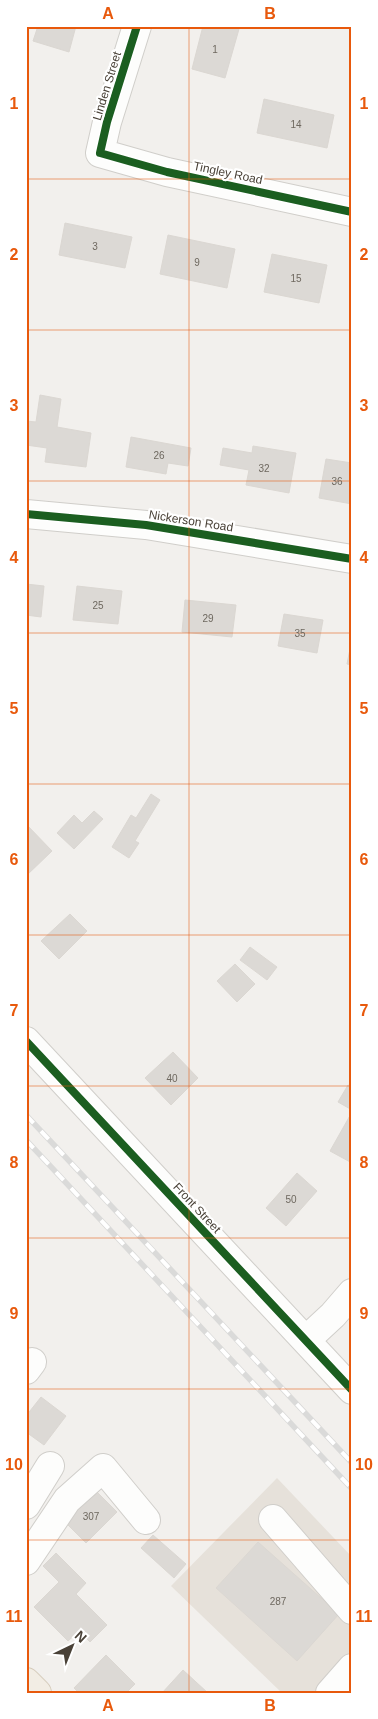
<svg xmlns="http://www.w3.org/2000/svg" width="378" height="1719" viewBox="0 0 378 1719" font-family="Arial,sans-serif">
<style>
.residential{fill:#e6e1da}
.building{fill:#dcd9d5;stroke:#dbd7d2}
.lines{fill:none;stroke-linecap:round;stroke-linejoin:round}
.minor-casing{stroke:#d0ceca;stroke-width:30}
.major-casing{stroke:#d5cbba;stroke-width:30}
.minor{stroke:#fdfdfc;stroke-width:28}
.major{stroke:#f2ede4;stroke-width:28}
.rail-casing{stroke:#dadad9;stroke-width:5.5}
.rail{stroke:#fff;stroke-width:4;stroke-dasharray:11;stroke-linecap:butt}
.cycleway-casing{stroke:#fff;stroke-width:11}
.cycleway{stroke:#1b5e20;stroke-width:8}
.grid{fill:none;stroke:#e8590c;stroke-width:1;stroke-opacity:0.55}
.labels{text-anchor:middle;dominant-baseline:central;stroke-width:4.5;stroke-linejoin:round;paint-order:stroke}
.number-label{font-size:10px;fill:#6e685f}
.street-label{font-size:12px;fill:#494137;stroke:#fff}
.neatline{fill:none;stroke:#e8590c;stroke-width:2}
.grid-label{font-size:16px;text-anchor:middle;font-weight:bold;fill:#e8590c}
</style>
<rect width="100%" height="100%" fill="#f2f0ed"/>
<path class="residential" d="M277,1478L352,1557V1693H282L171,1586Z"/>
<path class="building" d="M38,26H76L69,52L33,41Z
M203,26H230L239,29L225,78L192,69Z
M264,99L334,115L327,148L257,133Z
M65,223L132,237L125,268L59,255Z
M168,235L235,249L227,288L160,274Z
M272,254L327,265L319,303L264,292Z
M40,395L61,399L57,427L91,433L86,467L45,462L47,448L26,445V421L36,422Z
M131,437L191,448L188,466L168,463L166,474L126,467Z
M253,446L296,453L289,493L246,485L249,470L220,465L223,448L252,453Z
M326,459L352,463V504L319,498Z
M26,584L44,586L41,617L26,615Z
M77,586L122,591L118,624L73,620Z
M185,600L236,605L232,637L182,632Z
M284,614L323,620L317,653L278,646Z
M351,644H352V665L347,664Z
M151,794L160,800L135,841L139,843L129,858L112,847L131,815L136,818Z
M94,811L103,819L74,849L57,833L74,815L82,823Z
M26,824L52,851L26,876Z
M70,914L87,931L59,959L41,941Z
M250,947L277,967L267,980L240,960Z
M235,964L255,984L237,1002L217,981Z
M173,1052L198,1078L171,1105L145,1078Z
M348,1085L352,1087V1110L338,1102Z
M352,1112V1163L330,1151Z
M297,1173L317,1191L286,1226L266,1208Z
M41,1397L66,1416L44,1445L26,1432V1416Z
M95,1490L117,1512L86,1543L64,1521Z
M153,1535L186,1564L174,1578L141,1548Z
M258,1542L339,1614L297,1661L216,1588Z
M56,1553L86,1583L76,1594L107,1625L90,1642L79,1631L68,1641L34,1607L59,1582L43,1566Z
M106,1655L135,1684L126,1693H79L74,1688Z
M183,1670L208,1693H162Z"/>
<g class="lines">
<defs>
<path id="minor" d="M137,26L107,122L100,153L167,172L352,212
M26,514L146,525L352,559
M26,1041L352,1390
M306,1340L333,1315L352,1293
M26,1370L32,1362
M26,1505L50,1466
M273,1519L352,1610
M26,1561L67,1500L103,1468L146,1520
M330,1693L352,1668"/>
<path id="major" d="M26,1682L37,1693"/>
</defs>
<use href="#minor" class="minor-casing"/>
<use href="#major" class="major-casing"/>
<use href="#minor" class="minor"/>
<use href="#major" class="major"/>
<defs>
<path id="rail" d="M26,1115L352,1463
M26,1140L352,1489"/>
</defs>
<use href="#rail" class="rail-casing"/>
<use href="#rail" class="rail"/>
<defs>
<path id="cycleway" d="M137,26L107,122L100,153L167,172L352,212
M26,514L146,525L352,559
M26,1041L352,1390"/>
</defs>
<use href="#cycleway" class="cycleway-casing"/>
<use href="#cycleway" class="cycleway"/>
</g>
<path class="grid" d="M189,26V1693M26,179H352M26,330H352M26,481H352M26,633H352M26,784H352M26,935H352M26,1086H352M26,1238H352M26,1389H352M26,1540H352"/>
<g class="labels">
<g class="number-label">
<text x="215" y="49">1</text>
<text x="296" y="124">14</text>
<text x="95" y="246">3</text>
<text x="197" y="262">9</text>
<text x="296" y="278">15</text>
<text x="159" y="455">26</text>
<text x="264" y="468">32</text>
<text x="337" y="481">36</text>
<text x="98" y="605">25</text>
<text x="208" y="618">29</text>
<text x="300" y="633">35</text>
<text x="172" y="1078">40</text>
<text x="291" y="1199">50</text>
<text x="91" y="1516">307</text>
<text x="278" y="1601">287</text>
</g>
<g class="street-label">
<text transform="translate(107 86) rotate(-73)">Linden Street</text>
<text transform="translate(228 173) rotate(12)">Tingley Road</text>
<text transform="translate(191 521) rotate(9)">Nickerson Road</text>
<text transform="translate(197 1208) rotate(47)">Front Street</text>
</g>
</g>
<rect width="378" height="1719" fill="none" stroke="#ffffff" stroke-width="55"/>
<g transform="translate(72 1646) rotate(43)" stroke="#ffffff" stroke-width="4" paint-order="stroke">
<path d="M0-4L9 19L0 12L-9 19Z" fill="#494137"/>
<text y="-8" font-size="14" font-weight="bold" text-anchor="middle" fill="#494137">N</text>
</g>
<rect x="28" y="28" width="322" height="1664" class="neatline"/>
<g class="grid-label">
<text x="108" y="19">A</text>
<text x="270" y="19">B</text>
<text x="14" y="109">1</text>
<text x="364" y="109">1</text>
<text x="14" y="260">2</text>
<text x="364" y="260">2</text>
<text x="14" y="411">3</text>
<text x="364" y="411">3</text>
<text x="14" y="563">4</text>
<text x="364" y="563">4</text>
<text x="14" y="714">5</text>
<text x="364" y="714">5</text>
<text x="14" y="865">6</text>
<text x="364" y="865">6</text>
<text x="14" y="1016">7</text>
<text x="364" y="1016">7</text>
<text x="14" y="1168">8</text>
<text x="364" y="1168">8</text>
<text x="14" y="1319">9</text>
<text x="364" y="1319">9</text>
<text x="14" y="1470">10</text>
<text x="364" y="1470">10</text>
<text x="14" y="1622">11</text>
<text x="364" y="1622">11</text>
<text x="108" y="1711">A</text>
<text x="270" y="1711">B</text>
</g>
</svg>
